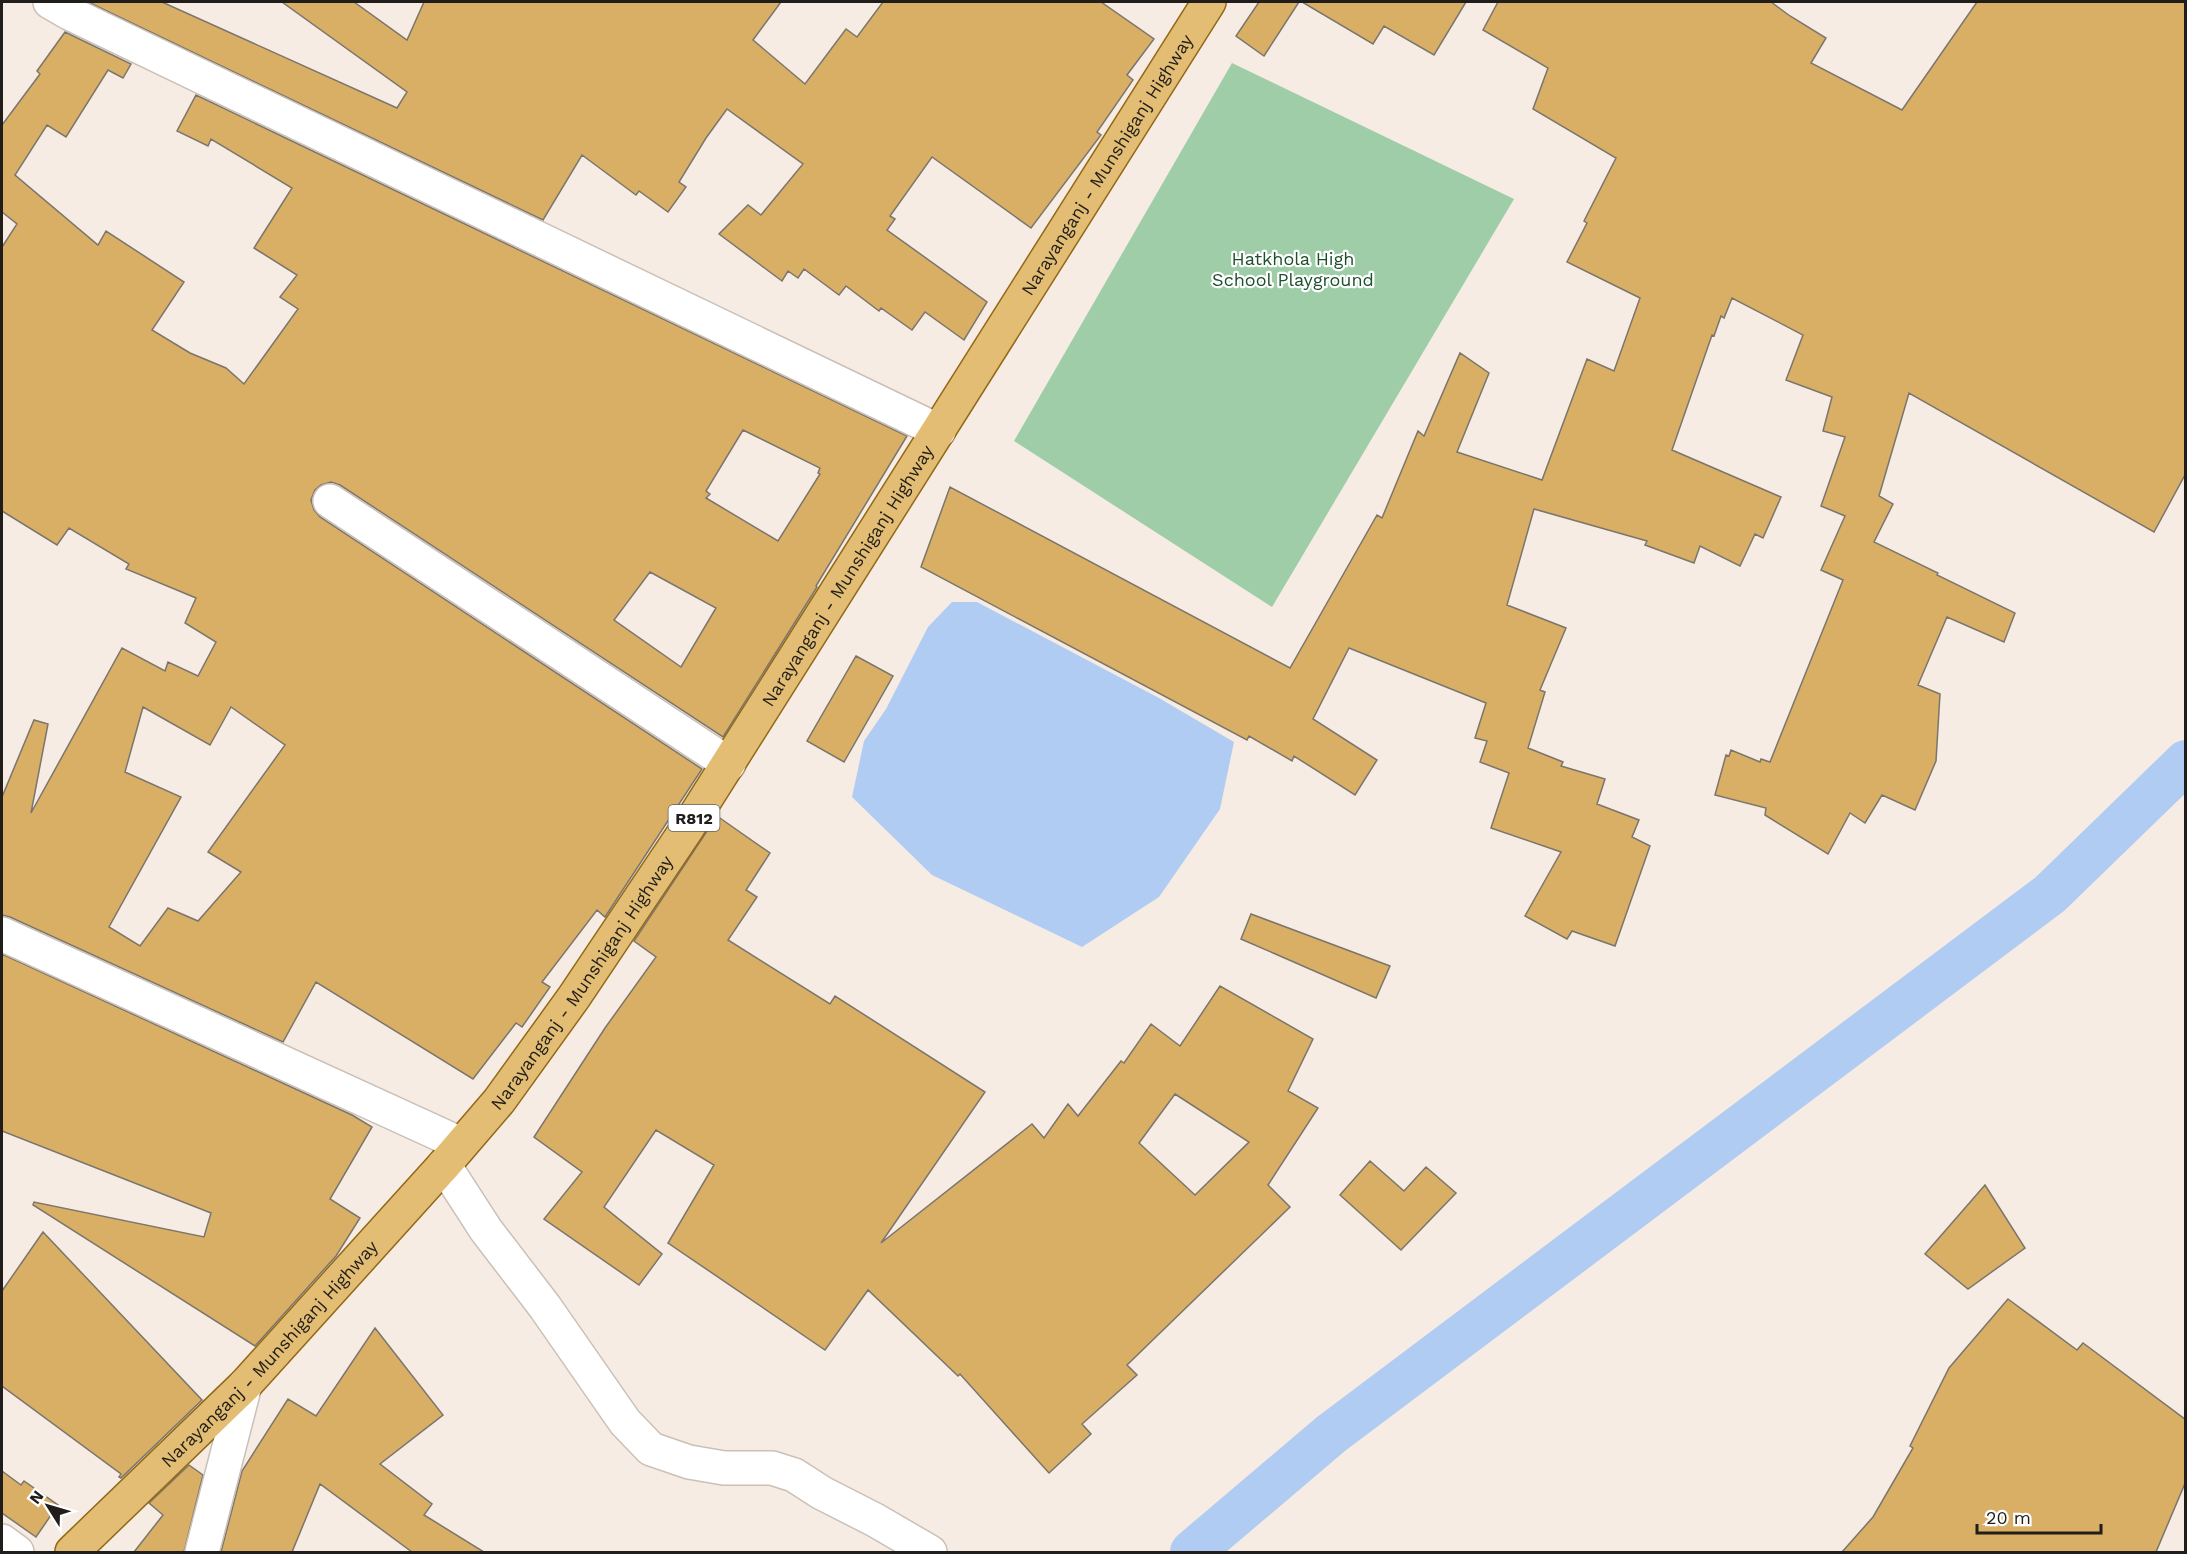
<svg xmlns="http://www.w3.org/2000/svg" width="2187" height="1554" viewBox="0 0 2187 1554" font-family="'Work Sans',sans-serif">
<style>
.green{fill:#9ecda8}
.water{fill:#b1ccf3}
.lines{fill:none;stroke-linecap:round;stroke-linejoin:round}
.canal{stroke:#b1ccf3;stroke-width:44}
.building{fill:#d9af65;stroke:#7b756c;stroke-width:1.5;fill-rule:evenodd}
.minor-casing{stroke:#cac0b7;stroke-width:36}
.major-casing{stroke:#926817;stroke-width:36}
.minor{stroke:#fff;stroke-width:33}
.major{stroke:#e2bd73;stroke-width:33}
.labels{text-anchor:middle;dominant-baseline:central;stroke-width:4.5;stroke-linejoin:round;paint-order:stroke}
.shield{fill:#fff;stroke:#63615f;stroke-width:1.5}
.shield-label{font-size:16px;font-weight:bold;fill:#201d1a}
.street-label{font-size:18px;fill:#201d1a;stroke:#fff}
.park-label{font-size:18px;fill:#1d4f2c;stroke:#fff}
</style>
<rect width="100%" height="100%" fill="#f6ece3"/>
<path class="green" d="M1232,63L1514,199L1272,607L1014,441Z"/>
<path class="water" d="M952,602H977L1159,698L1234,742L1220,809L1159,897L1082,947L932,875L852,797L864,741L886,709L928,627Z"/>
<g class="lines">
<path class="canal" d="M1192,1552L1331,1434L2050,894L2186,762"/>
</g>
<path class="building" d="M88,2H162L397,108L407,92L282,2H354L407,40L424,2H781L753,40L805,84L846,29L857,37L883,2H1101L1154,39L1127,75L1133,80L1097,132L1101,135L1031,228L932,157L890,216L895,219L887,230L987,302L964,340L925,312L912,330L881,308L879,311L846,286L839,295L804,269L798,278L788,271L782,281L719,234L748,205L761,215L803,164L727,109L706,138L679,182L686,187L668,212L639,191L636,195L582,155L543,220Z
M1259,2H1299L1264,56L1236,36Z
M1302,2H1466L1434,55L1384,26L1373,44Z
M1498,2H1771L1790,16L1826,38L1811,63L1902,110L1977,2H2186V473L2154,532L1909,393L1879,496L1893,504L1874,542L1938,573L1937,575L2015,613L2004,642L1947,617L1918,685L1940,694L1936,761L1915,810L1882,795L1865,823L1850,813L1828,854L1765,815L1766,808L1715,795L1726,755L1729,756L1731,750L1760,762L1761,759L1770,762L1843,580L1821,570L1845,516L1821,506L1845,437L1823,431L1832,397L1786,380L1803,335L1732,298L1724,318L1721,316L1714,336L1712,335L1672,450L1781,497L1763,538L1755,534L1740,566L1700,546L1694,563L1645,545L1647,541L1534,509L1507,605L1566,628L1540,690L1545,692L1528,748L1563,762L1561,766L1605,779L1597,804L1639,820L1632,837L1650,846L1615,946L1572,931L1567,939L1525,916L1561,852L1491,828L1509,773L1480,762L1487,741L1475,738L1486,703L1349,648L1313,719L1377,760L1355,795L1294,756L1292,761L1249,736L1247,740L921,567L950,487L1290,668L1377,515L1382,518L1418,431L1424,436L1460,353L1489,373L1457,452L1542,480L1587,359L1614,371L1640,298L1567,262L1587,223L1584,221L1616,158L1533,109L1548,68L1483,30Z
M65,32L131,64L123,78L108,70L66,137L47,125L15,175L98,245L106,231L184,282L152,330L190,353L226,368L244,384L298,309L280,297L297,275L254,248L292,188L211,139L208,146L177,131L196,95L907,436L816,586L817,587L723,737L340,485L331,482L321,485L315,490L311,500L314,510L320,517L702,769L605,917L597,910L542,982L550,987L522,1027L516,1023L473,1079L316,982L283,1042L10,917L2,915V797L34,720L48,724L31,813L122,648L165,671L168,662L198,676L216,642L185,623L196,598L126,569L129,564L69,528L57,545L2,511V247L17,224L2,212V125L40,74L37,71ZM743,430L820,468L818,473L820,474L778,541L706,498L710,494L706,491ZM650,572L716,608L681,667L614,620ZM143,707L210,745L231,707L285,745L208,852L241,872L198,921L168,908L140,946L109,927L181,797L125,772Z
M856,656L893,676L844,762L807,741Z
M717,816L770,853L746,890L757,897L728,940L830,1004L835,996L985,1092L881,1243L1032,1124L1044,1138L1068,1104L1078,1116L1121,1061L1124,1063L1151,1024L1180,1046L1220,986L1313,1039L1288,1091L1318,1108L1268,1185L1290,1207L1127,1365L1137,1375L1082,1424L1091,1434L1049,1473L960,1374L958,1376L868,1290L825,1350L668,1243L714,1165L656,1130L604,1207L662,1254L639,1285L544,1219L582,1172L534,1137L605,1028L656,957L634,941ZM1175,1094L1249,1142L1195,1195L1139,1143Z
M1251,914L1390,966L1376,998L1241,939Z
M2,954L352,1115L372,1127L330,1199L360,1218L336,1256L255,1346L33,1205L34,1202L204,1237L211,1213L2,1131Z
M1370,1161L1404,1191L1426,1167L1456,1193L1401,1250L1340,1195Z
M1985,1185L2025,1248L1968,1289L1925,1254Z
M43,1232L202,1400L121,1478L119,1477L121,1474L2,1386V1291Z
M2008,1299L2077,1350L2083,1343L2186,1420V1481L2156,1552H1842L1873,1517L1913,1448L1910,1446L1949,1368Z
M375,1328L443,1415L380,1464L432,1504L424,1515L484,1552H412L320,1484L292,1552H221L242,1471L288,1399L316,1416Z
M189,1465L203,1475L184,1552H134L163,1515L149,1503Z
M2,1471L21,1485L24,1481L58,1505L36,1537L2,1513Z"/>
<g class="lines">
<defs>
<path id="minor" d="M50,2L69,13L939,431
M330,501L729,764
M2,934L461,1144
M444,1165L486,1230L545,1307L625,1422L651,1449L689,1462L724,1468H772L794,1475L822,1493L875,1520L930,1552
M2,1541L17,1552
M202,1552L245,1385"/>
<g id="major">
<path id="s1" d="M72,1552L245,1385L444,1165L499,1101L574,997L688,827L1209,2"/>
</g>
</defs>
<use href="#minor" class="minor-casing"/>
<use href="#major" class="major-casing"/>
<use href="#minor" class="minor"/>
<use href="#major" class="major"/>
</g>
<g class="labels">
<rect class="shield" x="668.5" y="805" width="51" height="26" rx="4.5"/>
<g class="shield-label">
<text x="694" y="818">R812</text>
</g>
<g class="street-label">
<text stroke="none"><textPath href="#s1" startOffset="1738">Narayanganj - Munshiganj Highway</textPath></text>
<text stroke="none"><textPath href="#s1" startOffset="1252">Narayanganj - Munshiganj Highway</textPath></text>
<text stroke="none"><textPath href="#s1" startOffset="766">Narayanganj - Munshiganj Highway</textPath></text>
<text stroke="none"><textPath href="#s1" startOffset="280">Narayanganj - Munshiganj Highway</textPath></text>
</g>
<g class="park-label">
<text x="1293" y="258">Hatkhola High<tspan x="1293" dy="21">School Playground</tspan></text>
</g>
</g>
<rect width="2187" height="1554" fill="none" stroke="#201d1a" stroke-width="6"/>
<g transform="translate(48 1506) rotate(307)" stroke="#ffffff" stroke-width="4.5" paint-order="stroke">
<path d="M0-4.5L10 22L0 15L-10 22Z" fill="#201d1a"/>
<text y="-9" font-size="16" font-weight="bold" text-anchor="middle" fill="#201d1a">N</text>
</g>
<path d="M1977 1524v9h124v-9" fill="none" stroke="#201d1a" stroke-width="3"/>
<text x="1986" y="1524" font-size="18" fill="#201d1a" stroke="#ffffff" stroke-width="4.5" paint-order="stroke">20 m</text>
</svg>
